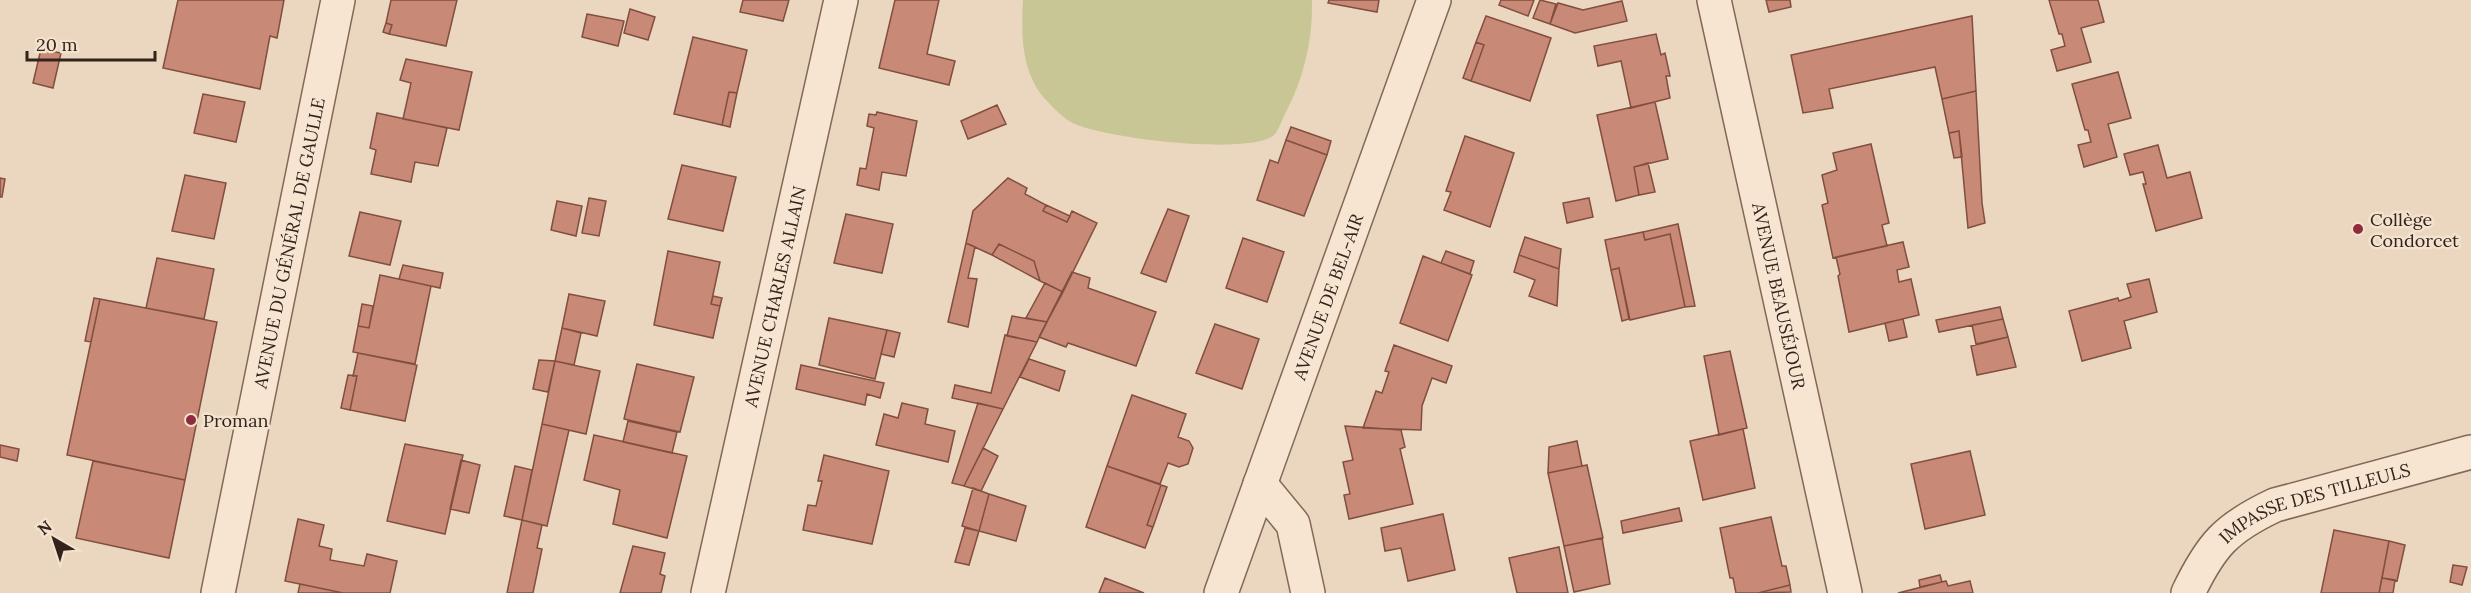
<svg xmlns="http://www.w3.org/2000/svg" width="2471" height="593" viewBox="0 0 2471 593" font-family="Lora,serif">
<style>
.green{fill:#c8c694}
.building{fill:#c88a76;stroke:#814e3f;stroke-width:1.5}
.lines{fill:none;stroke-linecap:round;stroke-linejoin:round}
.minor-casing{stroke:#836858;stroke-width:36}
.tertiary-casing{stroke:#836858;stroke-width:36}
.minor{stroke:#f7e5d1;stroke-width:33}
.tertiary{stroke:#f7e5d1;stroke-width:33}
.poi-dot{fill:#8f2b3c;stroke:#f3e2ce;stroke-width:2}
.labels{text-anchor:middle;dominant-baseline:central;stroke-width:5;stroke-linejoin:round;paint-order:stroke}
.poi-label{font-size:18px;fill:#33231c;stroke:#f3e2ce;text-anchor:start}
.street-label{font-size:18px;fill:#33231c;stroke:#f3e2ce}
</style>
<rect width="100%" height="100%" fill="#ebd7bf"/>
<path class="green" d="M1023,0H1312C1313,40 1304,78 1285,114C1282,120 1279,129 1275,134C1256,157 1095,138 1069,121C1061,116 1053,107 1046,100C1021,73 1021,34 1023,0Z"/>
<path class="building" d="M178,0H284L277,38L270,36L260,89L163,68Z
M391,0H457L446,46L389,34L392,25L386,23Z
M743,0H789L783,21L740,12Z
M895,0H939L927,54L955,61L949,85L879,68Z
M1329,0H1379L1377,12L1328,3Z
M1501,0H1534L1528,16L1499,5Z
M1540,0L1556,4L1550,24L1533,18Z
M1766,0H1790L1791,7L1769,12Z
M2049,0H2098L2104,22L2081,28L2091,62L2057,71L2051,50L2065,46L2062,34H2059Z
M1622,1L1627,21L1575,33L1550,24L1558,3L1583,10Z
M630,9L655,17L648,40L624,33Z
M587,14L624,21L618,46L582,37Z
M1486,16L1551,38L1530,101L1471,81L1484,45L1476,42Z
M1972,16L1976,91L1942,99L1935,67L1829,89L1833,108L1803,113L1791,55Z
M386,23L392,25L389,34L383,32Z
M1656,34L1661,55L1665,53L1670,76H1666L1670,98L1631,108L1621,61L1598,66L1594,46Z
M693,37L747,50L737,93L729,92L722,125L674,114Z
M1476,42L1484,45L1471,81L1463,78Z
M41,49L61,53L53,88L33,83Z
M406,59L472,72L459,130L403,119L411,83L400,80Z
M2118,72L2131,118L2108,124L2117,157L2084,167L2078,145L2091,142L2088,130H2085L2072,84Z
M1976,91L1982,203L1985,223L1968,228L1959,131L1949,133L1942,99Z
M729,92L737,93L730,127L722,125Z
M203,94L245,102L236,142L194,133Z
M1655,102L1668,159L1634,167L1639,195L1616,201L1597,115Z
M997,105L1006,124L968,139L961,121Z
M877,112L917,121L906,176L882,172L879,190L857,185L860,168L866,169L874,128L867,126L869,114L876,115Z
M377,113L447,128L438,166L415,162L411,182L371,174L376,150L370,148Z
M1291,127L1331,141L1327,155L1286,140Z
M1959,131L1962,157L1954,158L1949,133Z
M1465,136L1514,153L1490,227L1444,210L1451,192L1446,191Z
M1286,140L1327,155L1304,216L1257,200L1270,160L1278,163Z
M1871,144L1889,223L1882,225L1887,246L1833,258L1822,205L1828,203L1822,175L1837,170L1833,153Z
M2158,145L2167,178L2190,172L2202,218L2156,231L2143,184H2146L2143,172L2130,175L2124,154Z
M1648,163L1655,192L1639,195L1634,167Z
M682,165L736,177L723,231L668,219Z
M185,175L226,183L214,239L172,231Z
M0,178L5,179L2,197H0Z
M1008,178L1027,188L1025,194L1046,205L1043,211L1067,222L1072,211L1097,223L1063,292L1040,281L1034,261L999,244L992,255L966,243L973,211Z
M589,198L606,201L599,236L582,233Z
M1589,198L1593,217L1567,223L1563,203Z
M557,201L582,206L576,236L551,230Z
M1046,205L1070,216L1067,222L1043,211Z
M1168,209L1189,216L1166,282L1141,273Z
M360,212L401,221L390,265L349,256Z
M846,214L893,224L882,273L834,263Z
M1678,224L1695,306L1685,307L1670,234L1645,240L1643,232Z
M1643,232L1645,240L1670,234L1685,307L1630,320L1619,268L1611,270L1605,240Z
M1525,237L1561,249L1559,269L1519,255Z
M1243,238L1284,252L1267,302L1226,288Z
M1903,242L1909,267L1897,270L1899,282L1911,279L1919,315L1849,332L1838,276L1840,274L1836,257Z
M966,243L975,247L968,278L977,279L968,327L948,322Z
M999,244L1034,261L1040,281L992,255Z
M668,251L720,262L711,304L720,306L713,338L654,325Z
M1446,251L1474,261L1470,274L1441,263Z
M1519,255L1559,269L1557,306L1529,296L1535,280L1514,272Z
M1423,256L1472,275L1448,341L1400,323Z
M157,258L214,269L204,319L146,308Z
M403,265L443,273L440,288L399,279Z
M1619,268L1629,319L1622,321L1611,270Z
M1072,272L1090,278L1088,288L1156,312L1136,366L1068,343L1066,347L1039,337Z
M380,275L431,286L415,364L353,352L358,326L369,328Z
M2149,279L2157,312L2124,321L2131,348L2082,361L2069,311L2118,298L2119,301L2131,297L2127,284Z
M1045,283L1063,292L1047,322L1026,318Z
M569,294L605,301L597,336L562,328Z
M713,296L722,298L720,306L711,304Z
M94,298L100,299L91,342L85,341Z
M100,299L217,322L185,480L67,455Z
M362,304L373,306L369,328L358,326Z
M2000,307L2003,319L1939,332L1936,320Z
M1012,316L1047,322L1037,342L1007,336Z
M829,318L887,330L875,379L819,365Z
M1903,319L1907,337L1889,341L1885,323Z
M2003,319L2008,337L1976,344L1972,325Z
M1215,324L1259,339L1242,389L1196,373Z
M562,328L581,333L574,365L555,361Z
M887,330L900,333L894,357L881,354Z
M1005,335L1037,342L1003,409L952,398L955,385L991,393Z
M2008,337L2016,367L1977,375L1971,346Z
M1394,345L1452,366L1446,383L1432,378L1422,406L1421,430L1363,428L1376,391L1382,393L1389,372L1385,371Z
M1730,351L1747,428L1719,435L1704,356Z
M358,353L417,365L405,421L350,410L357,376H353Z
M1029,359L1065,371L1059,391L1020,377Z
M539,360L555,361L548,392L533,389Z
M555,361L600,371L586,434L542,424Z
M637,364L694,377L680,432L624,419Z
M801,365L884,383L880,398L867,394L865,405L796,389Z
M348,375L357,376L350,410L341,408Z
M1132,395L1186,414L1178,437L1189,441L1193,448L1188,464L1179,467L1168,463L1160,484L1107,466Z
M902,403L928,409L925,424L955,431L948,462L876,445L884,414L898,418Z
M978,403L1003,409L964,486L952,483Z
M628,421L677,432L672,453L623,442Z
M542,424L569,430L547,526L522,520Z
M1345,426L1401,430L1405,447L1400,449L1413,504L1349,519L1344,495L1350,494L1343,462L1353,460Z
M1743,429L1755,488L1703,500L1690,441Z
M594,435L687,456L667,538L613,524L620,490L584,480Z
M1577,441L1582,466L1548,473L1549,447Z
M405,444L463,455L445,534L387,521Z
M0,445L19,449L17,461L0,457Z
M983,448L998,456L981,491L964,486Z
M1970,451L1985,515L1925,529L1911,464Z
M824,455L889,471L872,544L803,530L808,505L816,506L822,481H818Z
M461,460L480,465L469,513L450,509Z
M93,461L185,480L169,558L76,538Z
M1587,465L1603,538L1564,546L1548,473Z
M515,466L532,470L522,520L504,516Z
M1107,466L1161,485L1147,525L1153,527L1145,548L1086,527Z
M1161,485L1167,487L1153,527L1147,525Z
M973,488L989,494L979,531L962,526Z
M989,494L1026,506L1016,541L979,531Z
M1679,508L1682,521L1623,533L1621,521Z
M1443,514L1455,570L1408,581L1401,548L1385,551L1381,528Z
M1771,517L1782,566H1786L1790,585L1758,593H1736L1733,578H1730L1720,528Z
M298,519L324,525L319,546L332,549L330,560L364,566L367,554L397,561L390,593H343L285,581Z
M522,520L542,525L537,548L542,549L533,593H507Z
M965,528L979,531L969,565L955,562Z
M2334,530L2389,541L2379,593H2321Z
M1602,538L1610,584L1574,592L1564,546Z
M2389,541L2405,545L2397,581L2382,578Z
M633,546L665,553L660,574L665,576L661,593H620Z
M1559,547L1568,593H1517L1509,558Z
M2453,565L2467,567L2462,585L2450,582Z
M1940,575L1942,582L1920,587L1919,580Z
M1105,578L1144,593H1099Z
M2382,578L2395,580L2393,593H2379Z
M1946,581L1948,586L1970,581L1973,593H1898Z
M300,584L343,593H298Z
M1790,585L1791,592L1758,593Z"/>
<g class="lines">
<defs>
<g id="minor">
<path id="s1" d="M1714,0L1845,593"/>
<path d="M1260,484L1293,524L1308,593"/>
<path id="s2" d="M708,593L841,0"/>
<path id="s3" d="M1221,593L1434,0"/>
<path id="s4" d="M2188,593C2211,545 2226,528 2275,505L2471,452"/>
</g>
<g id="tertiary">
<path id="s5" d="M218,593L338,0"/>
</g>
</defs>
<use href="#minor" class="minor-casing"/>
<use href="#tertiary" class="tertiary-casing"/>
<use href="#minor" class="minor"/>
<use href="#tertiary" class="tertiary"/>
</g>
<g class="poi-dot">
<circle cx="2358" cy="229" r="6"/>
<circle cx="191" cy="420" r="6"/>
</g>
<g class="labels">
<g class="poi-label">
<text x="2370" y="219">Collège<tspan x="2370" dy="21">Condorcet</tspan></text>
<text x="203" y="420">Proman</text>
</g>
<g class="street-label">
<text stroke="none"><textPath href="#s5" startOffset="357">AVENUE DU GÉNÉRAL DE GAULLE</textPath></text>
<text stroke="none"><textPath href="#s2" startOffset="304">AVENUE CHARLES ALLAIN</textPath></text>
<text stroke="none"><textPath href="#s3" startOffset="315">AVENUE DE BEL-AIR</textPath></text>
<text stroke="none"><textPath href="#s1" startOffset="303">AVENUE BEAUSÉJOUR</textPath></text>
<text stroke="none"><textPath href="#s4" startOffset="165">IMPASSE DES TILLEULS</textPath></text>
</g>
</g>
<g transform="translate(54 539) rotate(321)" stroke="#f3e2ce" stroke-width="4.5" paint-order="stroke">
<path d="M0-4.5L10 22L0 15L-10 22Z" fill="#33231c"/>
<text y="-9" font-size="16" font-weight="bold" text-anchor="middle" fill="#33231c">N</text>
</g>
<path d="M27 51v9h128v-9" fill="none" stroke="#33231c" stroke-width="3"/>
<text x="36" y="51" font-size="18" fill="#33231c" stroke="#f3e2ce" stroke-width="4.5" paint-order="stroke">20 m</text>
</svg>
